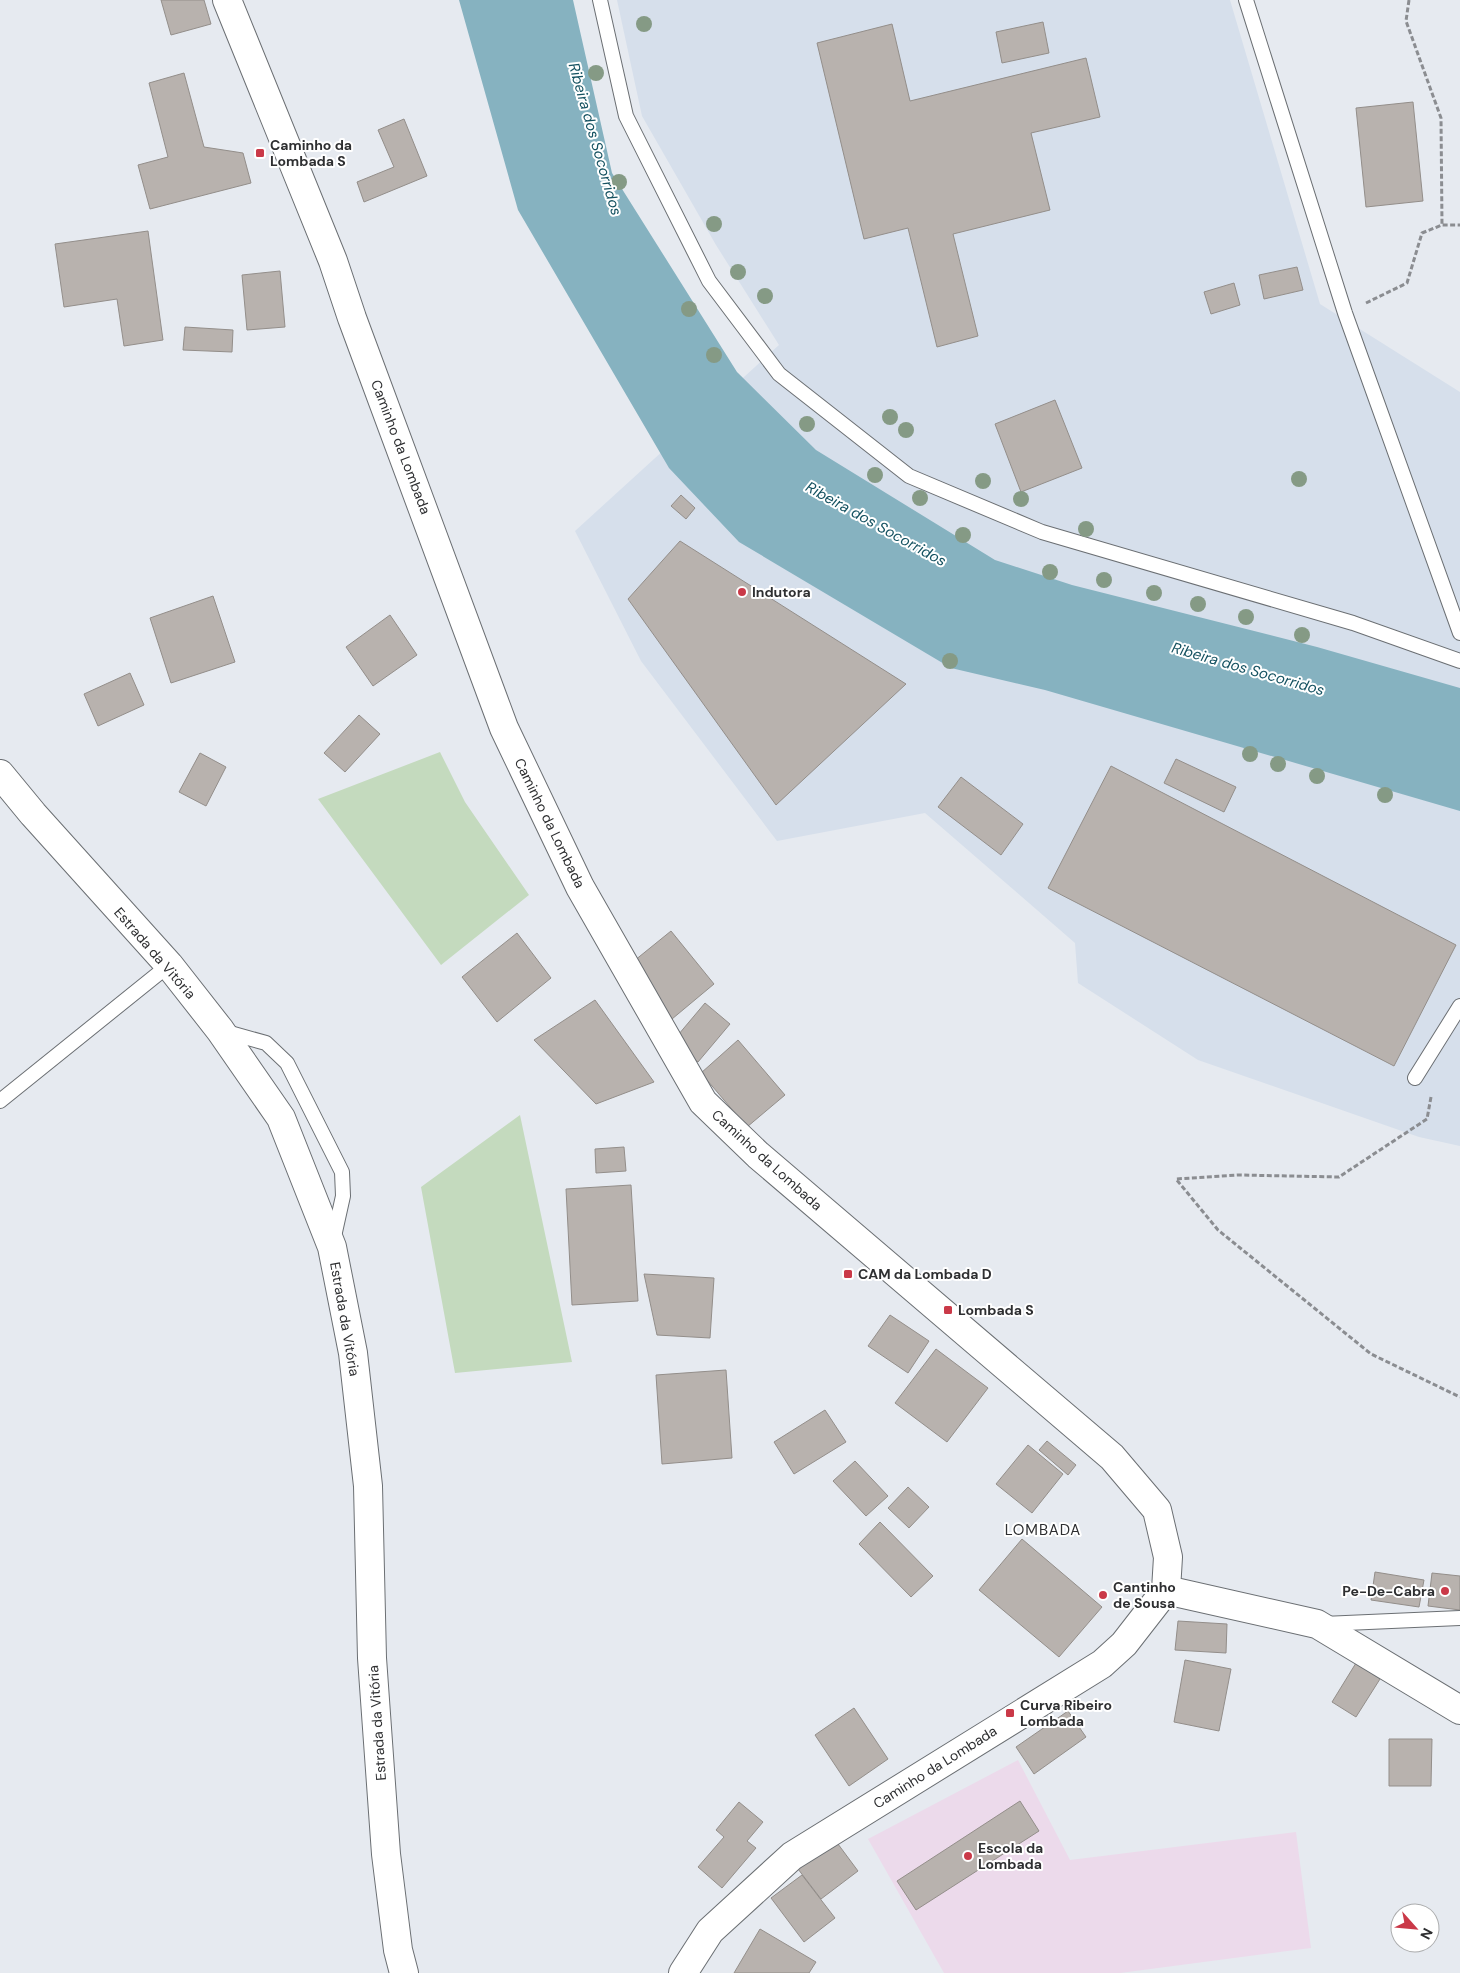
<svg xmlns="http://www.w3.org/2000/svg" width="1460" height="1973" viewBox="0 0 1460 1973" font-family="'DM Sans',sans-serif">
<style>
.built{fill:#d6dfeb}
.education{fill:#ecdaeb}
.green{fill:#c4dabe}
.water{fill:#86b2c0}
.building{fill:#b8b2ae;stroke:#938e8a}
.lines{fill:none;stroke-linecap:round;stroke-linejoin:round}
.lane-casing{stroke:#6b6f73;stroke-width:16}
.street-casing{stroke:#6b6f73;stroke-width:30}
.secondary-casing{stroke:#6b6f73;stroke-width:30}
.path{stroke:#8b8d91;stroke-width:3;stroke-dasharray:5 2.5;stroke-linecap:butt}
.lane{stroke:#fff;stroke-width:14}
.street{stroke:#fff;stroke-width:28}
.secondary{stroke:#fff;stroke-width:28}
.tree{fill:#859a85}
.poi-dot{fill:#ca3948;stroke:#fff;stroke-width:2}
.labels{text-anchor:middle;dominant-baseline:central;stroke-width:4;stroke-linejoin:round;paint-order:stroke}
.poi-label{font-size:14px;font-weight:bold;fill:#2e2f31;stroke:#fff;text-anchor:start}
.street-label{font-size:14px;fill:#2e2f31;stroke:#fff}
.water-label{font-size:15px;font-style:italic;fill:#155261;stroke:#fff}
.neighbourhood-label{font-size:15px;letter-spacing:1px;fill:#2e2f31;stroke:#fff}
</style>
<rect width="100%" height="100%" fill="#e6eaf0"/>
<path class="built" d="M617,0H1230L1320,304L1460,392V1146L1419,1137L1198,1060L1078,983L1075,943L925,813L777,841L641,661L575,531L779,345L716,245L642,116Z"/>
<path class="education" d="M1018,1760L1070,1860L1296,1832L1311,1948L1120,1973H944L868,1839Z"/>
<path class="green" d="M440,752L465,802L529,895L441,965L318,799Z
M520,1115L572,1362L455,1373L421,1187Z"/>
<path class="water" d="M459,0H573L612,173L737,372L816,450L995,560L1072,585L1317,647L1460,688V811L1045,690L951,668L739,542L669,468L518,210Z"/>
<path class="building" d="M161,0H204L211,24L171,35Z
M1043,22L1049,53L1002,63L996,32Z
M892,24L910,101L1086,58L1100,117L1031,133L1050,210L953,234L978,336L937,347L908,228L864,239L817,43Z
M184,73L204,147L243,153L251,183L150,209L138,165L168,157L149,83Z
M1413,102L1423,201L1366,207L1356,108Z
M404,119L427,176L364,202L357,182L394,167L378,130Z
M148,231L163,340L124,346L117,299L64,307L55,244Z
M1297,267L1303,290L1264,299L1259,275Z
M280,271L285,327L247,330L242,275Z
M1234,283L1240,305L1211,314L1204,292Z
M185,327L233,330L232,352L183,350Z
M1055,400L1082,468L1021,492L995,424Z
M681,495L695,508L686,519L671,506Z
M680,541L906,684L776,805L628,599Z
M213,596L235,662L171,683L150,618Z
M390,615L417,655L373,686L346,647Z
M130,673L144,705L98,726L84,694Z
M359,715L380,734L345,772L324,753Z
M200,753L226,767L206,806L179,792Z
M1176,759L1236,787L1224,812L1164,783Z
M1111,766L1456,945L1394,1066L1048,888Z
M961,777L1023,824L1001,855L938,807Z
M671,931L714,984L672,1019L629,965Z
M517,933L551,978L497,1022L462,977Z
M595,1000L654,1082L596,1104L534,1040Z
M705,1003L730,1024L698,1062L673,1041Z
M738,1040L785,1095L747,1127L701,1073Z
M624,1147L626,1171L596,1173L595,1149Z
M631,1185L638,1301L572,1305L566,1189Z
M644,1274L714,1278L710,1338L657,1335Z
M890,1315L929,1341L908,1373L868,1346Z
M936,1349L988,1388L947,1442L895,1403Z
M726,1370L732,1458L662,1464L656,1375Z
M825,1410L846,1442L794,1474L774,1442Z
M1047,1441L1076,1465L1068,1475L1039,1450Z
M1028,1445L1063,1474L1032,1513L996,1484Z
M855,1461L888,1496L866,1516L833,1481Z
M908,1487L929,1507L909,1528L888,1508Z
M880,1522L933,1576L911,1597L859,1544Z
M1022,1539L1102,1607L1059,1657L979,1590Z
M1375,1572L1424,1580L1419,1607L1371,1600Z
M1432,1573L1460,1576V1610L1428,1606Z
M1178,1621L1227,1624L1226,1653L1175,1650Z
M1185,1660L1231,1669L1219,1731L1174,1722Z
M1356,1663L1380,1679L1356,1717L1332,1702Z
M854,1708L888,1759L849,1786L815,1735Z
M1068,1711L1086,1737L1034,1774L1016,1747Z
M1389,1739H1432L1431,1786H1389Z
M1020,1801L1039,1831L916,1910L897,1881Z
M739,1802L763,1822L747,1841L756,1848L722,1888L698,1867L724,1837L716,1830Z
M835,1840L858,1871L821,1899L798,1869Z
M802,1875L835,1918L804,1942L771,1898Z
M760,1929L816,1962L809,1973H734Z"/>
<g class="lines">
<defs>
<path id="lane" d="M600,0L626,116L709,281L779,374L909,476L1042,532L1353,623L1460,661
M1246,0L1345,313L1460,633
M223,1031L266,1043L287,1063L342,1172L343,1196L333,1241
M1415,1078L1460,1006
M0,1101L169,965
M1323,1624L1460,1618"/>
<path id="street" d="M227,0L333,261L352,318L504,728L580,887L703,1102L758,1155L1112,1457L1157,1510L1168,1557L1166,1590L1124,1644L1102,1664L792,1856L710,1931L683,1973
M1166,1590L1317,1624L1460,1710"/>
<path id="secondary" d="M0,774L33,814L169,965L220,1030L281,1118L332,1247L353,1353L368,1486L372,1658L386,1854L398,1950L404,1973"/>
</defs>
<use href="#lane" class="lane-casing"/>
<use href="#street" class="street-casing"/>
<use href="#secondary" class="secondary-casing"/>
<path class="path" d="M1409,0L1406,21L1441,118L1442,225
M1366,303L1407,283L1422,233L1442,225H1460
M1431,1097L1427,1119L1339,1177L1238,1175L1176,1179L1218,1230L1371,1354L1460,1397"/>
<use href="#lane" class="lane"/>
<use href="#street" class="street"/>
<use href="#secondary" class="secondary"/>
</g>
<g class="tree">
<circle cx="644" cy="24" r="8"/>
<circle cx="596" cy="73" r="8"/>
<circle cx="619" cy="182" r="8"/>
<circle cx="714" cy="224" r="8"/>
<circle cx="738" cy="272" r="8"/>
<circle cx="765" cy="296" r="8"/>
<circle cx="689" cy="309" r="8"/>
<circle cx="714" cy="355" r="8"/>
<circle cx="890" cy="417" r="8"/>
<circle cx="807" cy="424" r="8"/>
<circle cx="906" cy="430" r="8"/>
<circle cx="875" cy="475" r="8"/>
<circle cx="1299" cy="479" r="8"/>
<circle cx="983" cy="481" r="8"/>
<circle cx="920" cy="498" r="8"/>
<circle cx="1021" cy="499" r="8"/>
<circle cx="1086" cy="529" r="8"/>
<circle cx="963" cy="535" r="8"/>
<circle cx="1050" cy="572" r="8"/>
<circle cx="1104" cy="580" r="8"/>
<circle cx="1154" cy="593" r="8"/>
<circle cx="1198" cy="604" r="8"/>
<circle cx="1246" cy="617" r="8"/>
<circle cx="1302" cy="635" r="8"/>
<circle cx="950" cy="661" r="8"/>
<circle cx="1250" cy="754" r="8"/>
<circle cx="1278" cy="764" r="8"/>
<circle cx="1317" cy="776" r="8"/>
<circle cx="1385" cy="795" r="8"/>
</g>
<g class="poi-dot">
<rect x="255" y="148" width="10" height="10" rx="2.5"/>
<circle cx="742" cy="592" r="5"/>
<rect x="843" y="1269" width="10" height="10" rx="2.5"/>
<rect x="943" y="1305" width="10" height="10" rx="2.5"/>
<circle cx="1445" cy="1591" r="5"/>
<circle cx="1103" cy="1595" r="5"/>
<rect x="1005" y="1708" width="10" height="10" rx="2.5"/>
<circle cx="968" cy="1856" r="5"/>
</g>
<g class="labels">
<g class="poi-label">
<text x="270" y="145">Caminho da<tspan x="270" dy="16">Lombada S</tspan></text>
<text x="752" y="592">Indutora</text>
<text x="858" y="1274">CAM da Lombada D</text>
<text x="958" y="1310">Lombada S</text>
<text x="1113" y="1587">Cantinho<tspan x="1113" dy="16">de Sousa</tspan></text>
<text x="1435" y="1591" text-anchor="end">Pe-De-Cabra</text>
<text x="1020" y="1705">Curva Ribeiro<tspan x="1020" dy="16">Lombada</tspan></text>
<text x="978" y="1848">Escola da<tspan x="978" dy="16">Lombada</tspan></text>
</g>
<g class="street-label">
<text transform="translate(401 447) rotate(69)">Caminho da Lombada</text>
<text transform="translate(550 823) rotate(64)">Caminho da Lombada</text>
<text transform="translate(155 953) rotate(49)">Estrada da Vitória</text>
<text transform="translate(767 1160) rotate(42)">Caminho da Lombada</text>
<text transform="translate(345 1319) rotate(80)">Estrada da Vitória</text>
<text transform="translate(377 1723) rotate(-94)">Estrada da Vitória</text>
<text transform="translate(935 1767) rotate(-32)">Caminho da Lombada</text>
</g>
<g class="water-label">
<text transform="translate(595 139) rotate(74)">Ribeira dos Socorridos</text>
<text transform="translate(876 524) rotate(29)">Ribeira dos Socorridos</text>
<text transform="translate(1248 669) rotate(16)">Ribeira dos Socorridos</text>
</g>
<g class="neighbourhood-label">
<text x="1043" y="1530">LOMBADA</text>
</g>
</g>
<g transform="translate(1415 1928) rotate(117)"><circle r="24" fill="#ffffff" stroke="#abacad"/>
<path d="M0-4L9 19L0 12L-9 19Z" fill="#ca3948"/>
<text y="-8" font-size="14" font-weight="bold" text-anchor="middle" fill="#2e2f31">N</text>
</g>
</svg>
